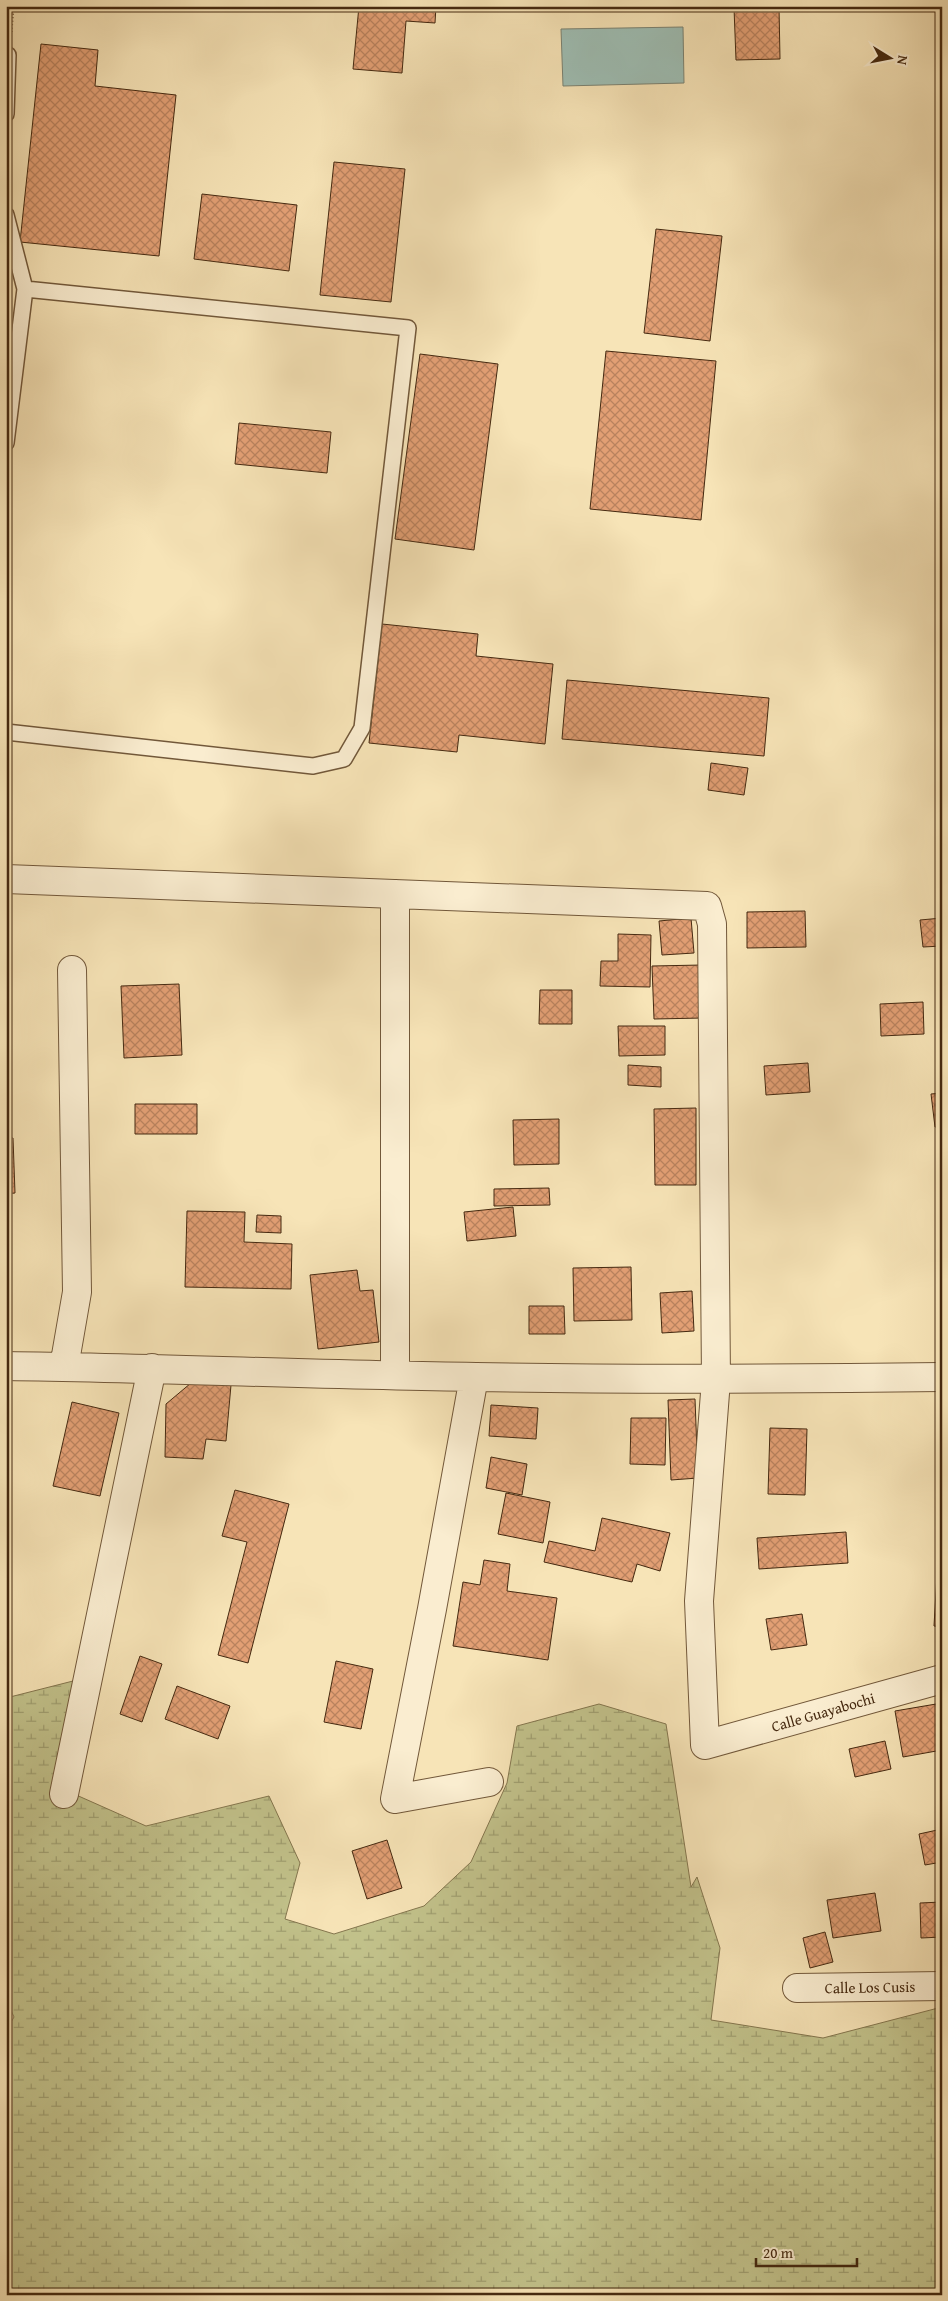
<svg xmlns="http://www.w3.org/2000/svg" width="948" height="2301" viewBox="0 0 948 2301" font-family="'Gentium Book Plus',serif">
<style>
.wetland{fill:url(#wetland-marsh);stroke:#84764e}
.water{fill:#9ebeb4;stroke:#7a8272}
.building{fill:url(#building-cross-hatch);stroke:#452910}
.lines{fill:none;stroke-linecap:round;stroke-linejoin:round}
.lane-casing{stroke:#72583a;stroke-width:18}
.street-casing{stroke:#72583a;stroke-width:30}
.path{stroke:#452910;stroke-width:3;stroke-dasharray:1 2.5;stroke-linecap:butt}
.lane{stroke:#faedd0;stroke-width:15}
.street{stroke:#faedd0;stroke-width:28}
.labels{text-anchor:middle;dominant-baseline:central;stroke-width:4;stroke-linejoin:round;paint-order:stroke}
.street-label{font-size:15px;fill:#452910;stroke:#faedd0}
</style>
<defs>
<pattern id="wetland-marsh" width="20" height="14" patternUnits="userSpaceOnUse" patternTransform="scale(1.25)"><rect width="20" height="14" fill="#c2c28b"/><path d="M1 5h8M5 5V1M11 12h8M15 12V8" fill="none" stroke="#9f9e70"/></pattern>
<pattern id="building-cross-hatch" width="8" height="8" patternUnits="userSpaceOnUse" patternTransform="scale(1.25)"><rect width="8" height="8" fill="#e29f74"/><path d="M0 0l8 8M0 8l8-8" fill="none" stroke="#b9825e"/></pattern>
</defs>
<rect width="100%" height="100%" fill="#f7e4b7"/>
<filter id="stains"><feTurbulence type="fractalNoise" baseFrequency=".004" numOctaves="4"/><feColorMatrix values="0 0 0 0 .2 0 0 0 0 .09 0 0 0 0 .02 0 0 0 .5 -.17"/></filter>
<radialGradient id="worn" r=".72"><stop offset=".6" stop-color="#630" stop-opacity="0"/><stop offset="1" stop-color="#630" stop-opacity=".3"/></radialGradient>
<path class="wetland" d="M77,1680L74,1794L146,1826L269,1796L300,1863L285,1919L334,1934L424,1906L471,1862L507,1783L517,1726L599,1704L666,1724L691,1887L697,1877L720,1948L711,2020L823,2038L942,2007V2295H6V2031L14,2017L6,2000V1698Z"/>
<path class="water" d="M683,27L684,83L563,86L561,29Z"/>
<path class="building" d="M359,6H436L435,23L406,21L402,73L353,69Z
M779,7L780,59L736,60L734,8Z
M41,44L98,50L95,86L176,95L159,256L20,242Z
M334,162L405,169L391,302L320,295Z
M202,194L297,205L289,271L194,259Z
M656,229L722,236L710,341L644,333Z
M606,351L716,361L701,520L590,509Z
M420,354L498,364L474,550L395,539Z
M239,423L331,432L327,473L235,464Z
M382,624L478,634L476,656L553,664L545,744L459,735L457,752L369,743Z
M567,680L769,698L764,756L562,739Z
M711,763L748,768L744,795L708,790Z
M805,911L806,947L747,948V912Z
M691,918L694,953L662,955L659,921Z
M942,918V946L923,947L920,920Z
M618,934L651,935L650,987L600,986L601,961H618Z
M702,965L703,1018L654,1019L652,966Z
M179,984L182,1055L124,1058L121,986Z
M540,990H572V1024H539Z
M923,1002L924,1034L881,1036L880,1004Z
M618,1026H665V1055L619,1056Z
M808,1063L810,1092L766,1095L764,1066Z
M628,1065L661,1067V1087L628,1085Z
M942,1093V1126L935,1127L931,1094Z
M135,1104H197V1134H135Z
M696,1108V1185H655L654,1109Z
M559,1119V1164L514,1165L513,1120Z
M6,1138H13L15,1193L6,1194Z
M549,1188L550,1205L494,1206V1189Z
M513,1207L516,1236L467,1241L464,1212Z
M187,1211L245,1212L244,1242L292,1244L291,1289L185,1287Z
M257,1215L281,1216V1233L256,1232Z
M631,1267L632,1320L574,1321L573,1268Z
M357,1270L360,1291L373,1290L379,1342L318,1349L310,1275Z
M692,1291L694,1331L662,1333L660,1293Z
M529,1306H564L565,1334H529Z
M191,1383L231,1385L226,1441L206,1439L203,1459L165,1457L166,1404Z
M695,1399L698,1478L671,1480L668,1400Z
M72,1402L119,1413L100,1496L53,1486Z
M491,1405L538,1408L536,1439L489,1436Z
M631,1418H666L665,1465L630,1464Z
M770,1428L807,1429L805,1495L768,1494Z
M491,1457L527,1464L522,1495L486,1488Z
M235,1490L289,1504L248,1663L218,1655L247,1542L222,1536Z
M506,1493L550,1502L543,1543L498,1534Z
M602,1518L670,1533L660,1571L637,1564L632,1582L544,1562L549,1541L595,1551Z
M846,1532L848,1563L759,1569L757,1538Z
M484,1560L510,1564L507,1591L557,1598L548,1660L453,1646L463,1582L480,1585Z
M937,1574H942V1627L934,1626Z
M802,1614L807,1645L771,1650L766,1619Z
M140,1656L162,1664L142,1722L120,1714Z
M336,1661L373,1669L361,1729L324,1722Z
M177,1686L230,1706L218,1739L165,1719Z
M942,1703V1750L903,1757L895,1711Z
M885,1741L891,1769L855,1777L849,1749Z
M942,1829V1862L925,1865L919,1834Z
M387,1840L402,1888L367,1899L352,1851Z
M875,1893L881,1931L833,1938L827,1900Z
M942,1902V1937L921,1938L920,1903Z
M825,1932L833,1962L810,1968L803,1938Z"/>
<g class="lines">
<defs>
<path id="lane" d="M6,114L8,55
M6,215L25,289L6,443
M6,732L313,766L344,759L362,728L408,328L25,289"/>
<path id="street" d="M6,879L707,906L712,924L716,1380L699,1601L705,1745L942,1679
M395,894V1375
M6,1366C163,1368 320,1375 476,1377C632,1380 787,1379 942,1377
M64,1367L77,1292L72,970
M474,1377L432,1609L395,1799L489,1782
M64,1794L152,1368
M797,1988L942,1986"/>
</defs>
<use href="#lane" class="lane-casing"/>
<use href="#street" class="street-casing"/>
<path class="path" d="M11,32L13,6"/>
<use href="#lane" class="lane"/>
<use href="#street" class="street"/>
</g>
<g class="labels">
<g class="street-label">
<text transform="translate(823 1712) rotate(-16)">Calle Guayabochi</text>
<text transform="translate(870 1987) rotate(-1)">Calle Los Cusis</text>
</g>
</g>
<rect width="948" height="2301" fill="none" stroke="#f7e4b7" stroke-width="25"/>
<rect x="8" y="8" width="933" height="2286" fill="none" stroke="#452910" stroke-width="2.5"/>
<rect x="12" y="12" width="923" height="2276" fill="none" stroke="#452910"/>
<g transform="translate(890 58) rotate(100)" stroke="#faedd0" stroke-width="4" paint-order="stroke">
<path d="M0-4L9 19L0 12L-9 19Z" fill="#452910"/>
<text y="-8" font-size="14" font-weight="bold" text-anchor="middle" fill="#452910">N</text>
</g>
<path d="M756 2258v8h101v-8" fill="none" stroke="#452910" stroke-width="2.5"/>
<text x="763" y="2258" font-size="15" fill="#452910" stroke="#faedd0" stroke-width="4" paint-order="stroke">20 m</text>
<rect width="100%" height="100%" filter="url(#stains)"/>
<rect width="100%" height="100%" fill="url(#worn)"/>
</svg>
